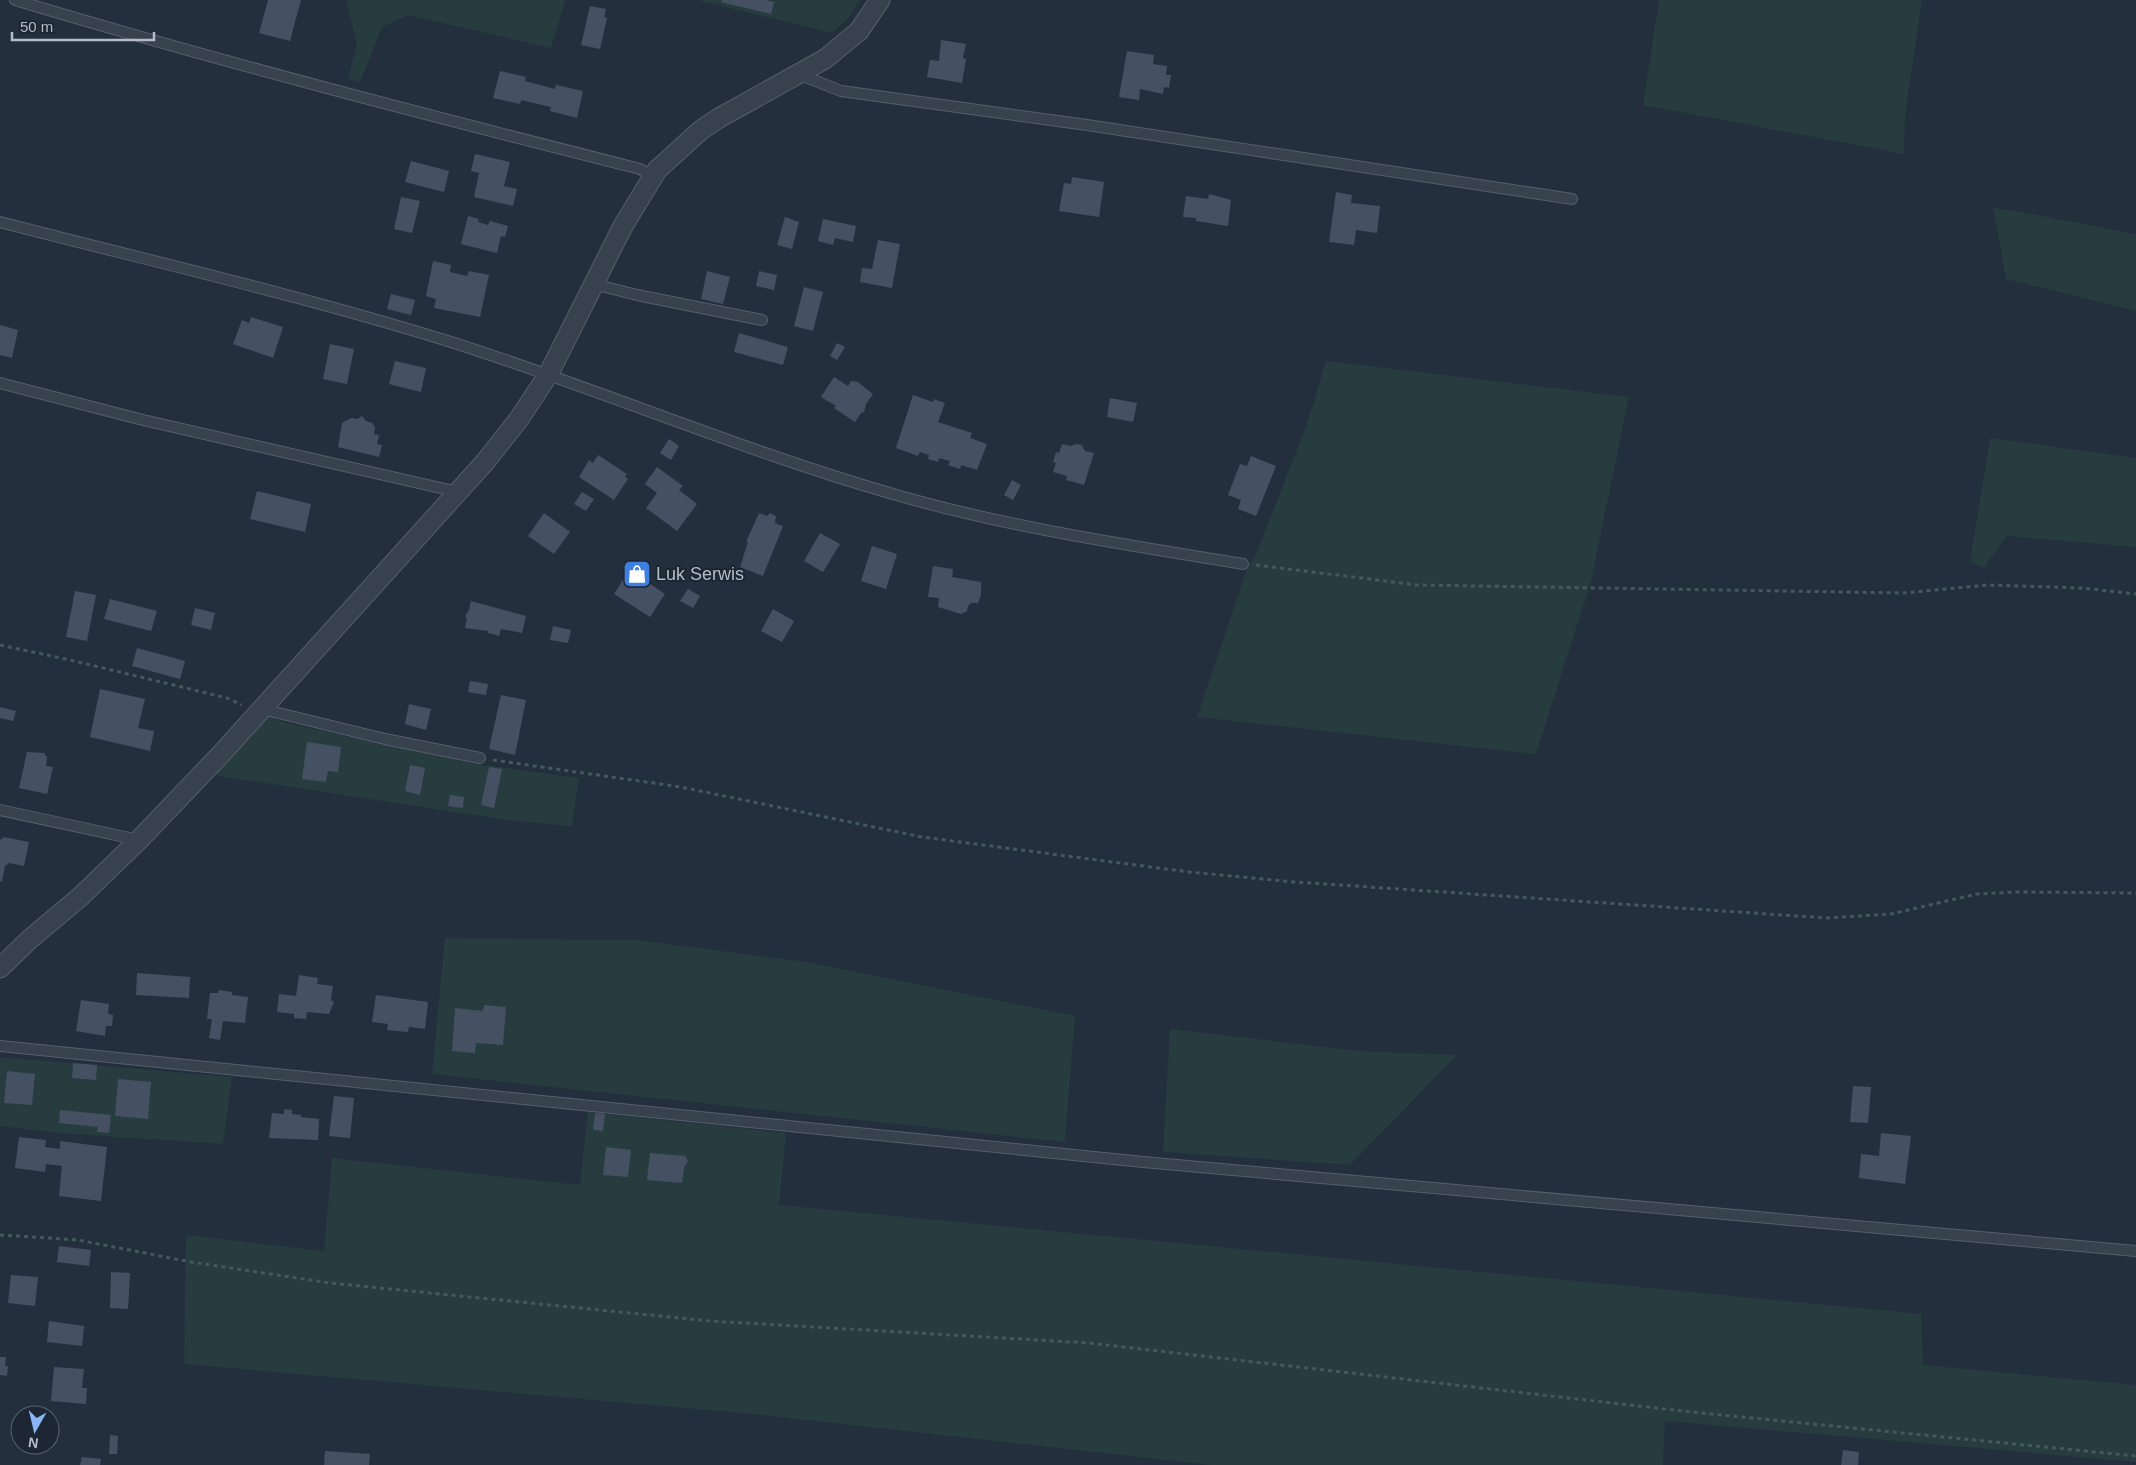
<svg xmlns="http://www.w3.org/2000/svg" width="2136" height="1465" viewBox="0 0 2136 1465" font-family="Helvetica,sans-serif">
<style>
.green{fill:#263c3f}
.building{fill:#455162}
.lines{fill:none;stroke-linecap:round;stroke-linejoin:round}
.lane-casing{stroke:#565f6c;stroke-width:12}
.street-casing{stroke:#565f6c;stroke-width:21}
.path{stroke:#44595c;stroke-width:3;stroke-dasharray:4 4;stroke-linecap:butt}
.lane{stroke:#38414e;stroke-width:10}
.street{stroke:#38414e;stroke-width:19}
.labels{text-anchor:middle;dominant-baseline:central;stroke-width:4;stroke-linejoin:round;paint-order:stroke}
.poi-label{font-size:18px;fill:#b4bcc9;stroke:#1d2633;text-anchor:start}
</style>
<rect width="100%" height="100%" fill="#242f3e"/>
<path class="green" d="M346,0H565L551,48L408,15L382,27L360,82L348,79L357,44Z
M697,0H860L848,18L832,33Z
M1659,0H1922L1905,115L1904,154L1643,105Z
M1993,207L2136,234V311L2006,279Z
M1326,361L1629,397L1591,581L1536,754L1197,717L1247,569L1256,555L1308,421Z
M1990,438L2136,458V547L2006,536L1984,568L1970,562Z
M267,716L286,723L476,764L579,778L572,826L514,821L213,775Z
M445,938L636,940L807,962L1075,1016L1065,1142L432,1074Z
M1170,1029L1359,1051L1457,1055L1350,1165L1163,1152Z
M0,1057L232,1077L223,1144L59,1133L0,1126Z
M588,1112L786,1133L779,1205L1921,1314L1923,1365L2136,1385V1462L1665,1421L1663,1465H1211L743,1413L184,1364L186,1235L324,1251L332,1158L580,1185Z"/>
<path class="building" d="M268,0H301L290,41L259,33Z
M722,0H766L774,2L771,14L721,2Z
M590,6L606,9L604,17L607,18L600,49L581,45Z
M941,40L966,44L963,58L966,59L962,83L927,77L930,60L939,61Z
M1127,51L1154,55L1153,64L1167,66L1166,75H1171L1169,88L1164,87L1163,94L1140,89L1139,100L1119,97Z
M500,71L526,77L525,81L555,89L556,85L583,91L577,118L550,111L551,107L521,100L520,104L493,98Z
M475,154L510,162L504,186L517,189L513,206L474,197L479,173L471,171Z
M411,161L449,171L444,192L405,182Z
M1072,177L1104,182L1099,217L1059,211L1064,183L1071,184Z
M1336,192L1352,195L1351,203L1380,206L1377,233L1356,230L1354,245L1329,242Z
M1209,194L1231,200L1228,226L1196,221V218L1183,217L1186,196L1208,199Z
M401,197L420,201L412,233L394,229Z
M468,216L479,219L478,222L488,225L490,221L508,226L505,237L501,236L497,253L461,244Z
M785,217L799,222L792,249L777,245Z
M823,219L856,226L853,242L835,238L833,245L818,241Z
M878,240L900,244L892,288L860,282L862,268L872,269Z
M433,261L451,265L450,272L467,276L469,271L489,275L480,317L434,308L436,299L426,296Z
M707,271L730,277L723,304L701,299Z
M759,271L777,275L774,290L756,286Z
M804,287L823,292L813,331L794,326Z
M391,294L415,300L411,315L387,309Z
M251,317L283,327L273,358L233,344L242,320L249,323Z
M0,325L18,330L12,358L0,355Z
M739,333L788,347L783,365L734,352Z
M837,343L845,347L837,360L830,356Z
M330,344L354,349L347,384L323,379Z
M395,361L426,368L421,392L389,384Z
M834,377L848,386L851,381L858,382L873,394L866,404L864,412L861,413L855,422L834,408L836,406L821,397Z
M913,395L933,402L934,399L945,403L938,422L972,433L970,438L987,444L977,470L961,465L960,469L948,465L950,461L939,458L938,462L928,459L929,455L920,452L918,456L896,448Z
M1110,398L1137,403L1133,422L1107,417Z
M362,416L366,421L372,423L375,427L374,434L379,435L377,444L382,445L379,457L338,447L342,423L351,418L357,419Z
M669,439L679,446L671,460L660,453Z
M1062,444L1071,446L1076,444L1082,445L1085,451L1094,453L1084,485L1066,480L1067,476L1053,472L1056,463L1053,462L1056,452L1059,453Z
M598,455L627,474L625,477L628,479L614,500L579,477L589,460L593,463Z
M1251,456L1276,466L1256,516L1238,509L1241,500L1228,495L1240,464L1247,466Z
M657,467L683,486L679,490L697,504L677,531L646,508L657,493L645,484Z
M1012,480L1021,485L1013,500L1004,495Z
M257,491L311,504L305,532L250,519Z
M582,492L594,499L586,511L574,504Z
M544,513L570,532L554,554L528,536Z
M759,513L767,516L770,513L776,516L775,523L783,526L763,576L740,567L748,542H746Z
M820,533L840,544L823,572L804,561Z
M872,546L897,554L886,589L861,581Z
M933,566L953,569L952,577L981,582V595L978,603H971L968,606L967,611L961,614L938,607L939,598L928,597Z
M629,570L665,594L650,617L614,594Z
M688,589L700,596L693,608L680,601Z
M75,591L96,595L87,641L66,637Z
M110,599L157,611L151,631L104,619Z
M471,601L526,616L522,633L501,629L499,636L488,633V631L465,628L467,619L465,616L469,610Z
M195,608L215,613L211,630L191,625Z
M773,609L794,621L782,642L761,631Z
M553,626L571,630L568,643L550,640Z
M137,648L185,661L180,679L132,666Z
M470,681L488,684L486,695L468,692Z
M100,689L145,699L138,728L154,731L150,751L90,737Z
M501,695L526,700L515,755L489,749Z
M409,704L431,709L426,730L405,724Z
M0,707L16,711L13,721L0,718Z
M307,742L341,747L338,772L328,771L326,782L302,779Z
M27,752L44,753L47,757L46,766L53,767L47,794L19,788Z
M410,765L425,768L420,795L405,791Z
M489,767L502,769L494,808L481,805Z
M450,795L464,797L463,808L448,806Z
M4,837L29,842L24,866L9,863L5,866L2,882L0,881V840Z
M137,973L190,977L189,998L136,995Z
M299,975L318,978L317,984L333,986L331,1000L334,1002L329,1014L307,1012L306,1019L294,1018V1014L277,1012L279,994L296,996Z
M219,990L232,992V995L248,997L245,1023L223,1021L220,1040L209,1038L212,1019H207L210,993H218Z
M376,995L428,1002L425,1029L409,1027L408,1032L397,1031L387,1030L388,1024L372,1022Z
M81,1000L109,1004L108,1014L113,1015L112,1026H106L105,1036L76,1031Z
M484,1005L506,1007L503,1045L476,1043L475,1053L452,1051L455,1008L483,1011Z
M73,1063L97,1065L96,1080L72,1078Z
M7,1071L35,1074L32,1105L4,1103Z
M118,1079L151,1082L148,1119L115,1116Z
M1853,1086L1871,1087L1868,1123L1850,1122Z
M334,1096L354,1098L350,1138L329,1136Z
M284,1109L292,1110V1114L301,1115V1117L319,1119L318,1140L269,1138L272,1113L284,1114Z
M60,1110L111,1115L109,1133L97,1132L98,1127L59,1123Z
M595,1113L605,1114L603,1131L593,1130Z
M1881,1133L1911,1136L1905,1184L1859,1178L1861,1154L1879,1156Z
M19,1137L46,1140L45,1147L60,1149V1141L107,1147L101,1201L59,1196L62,1166L46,1164L45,1172L15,1168Z
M606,1147L631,1150L628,1177L603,1175Z
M650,1153L685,1156L688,1161L684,1168L682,1183L647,1180Z
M59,1246L91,1250L89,1266L57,1262Z
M111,1272L130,1273L128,1309L110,1308Z
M11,1275L38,1277L35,1306L8,1303Z
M49,1321L84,1326L82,1346L47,1342Z
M0,1357H6L5,1366H8L7,1376L0,1375Z
M54,1367L84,1369L82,1388H87L86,1404L51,1401Z
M110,1435L118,1436L117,1454H109Z
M1843,1450L1859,1452L1858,1465H1841Z
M325,1451L370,1454L369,1465H324Z
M82,1457L101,1459L100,1465H80Z"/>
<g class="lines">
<defs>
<path id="lane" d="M15,0C221,62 431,116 640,169L652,176
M798,74L841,91L1087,125L1572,199
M0,222C151,261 303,296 451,342C602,390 748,453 900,496C1012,528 1128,545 1243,564
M593,284L637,295L762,320
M0,383L143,420L458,492
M262,709L385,739L480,758
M0,810L139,840
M0,1046L1143,1162L2136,1251"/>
<path id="street" d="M0,968L30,939L80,897L139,840L222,753L485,462L519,419L548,375L623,226L657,170L701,130L719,118L825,59L859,31L880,0"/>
</defs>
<use href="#lane" class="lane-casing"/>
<use href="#street" class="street-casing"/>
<path class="path" d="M1256,565L1417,585L1904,593L1988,585L2082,588L2136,594
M0,645L70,660L227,698L242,705
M493,760L681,787L922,837L1189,872L1295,882L1827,918L1891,914L1977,894L2018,892L2136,893
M0,1235L78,1240L191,1262L330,1283L710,1321L1089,1343L1691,1412L2136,1456"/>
<use href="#lane" class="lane"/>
<use href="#street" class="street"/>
</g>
<defs>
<symbol id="shop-square" viewBox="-11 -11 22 22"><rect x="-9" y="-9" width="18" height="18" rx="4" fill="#3f7fe0" stroke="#1d2633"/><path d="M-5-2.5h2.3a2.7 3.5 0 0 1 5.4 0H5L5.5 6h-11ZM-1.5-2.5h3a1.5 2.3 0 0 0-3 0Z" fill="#fff"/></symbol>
</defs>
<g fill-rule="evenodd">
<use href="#shop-square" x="621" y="558" width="32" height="32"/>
</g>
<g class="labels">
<g class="poi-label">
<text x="656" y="574">Luk Serwis</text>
</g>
</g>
<g transform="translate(35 1430) rotate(188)"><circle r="24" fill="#1d2633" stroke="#59626f"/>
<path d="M0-4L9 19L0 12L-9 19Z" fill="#8ab4f8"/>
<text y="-8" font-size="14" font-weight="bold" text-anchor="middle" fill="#b4bcc9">N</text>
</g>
<path d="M12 32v8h142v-8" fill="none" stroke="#b4bcc9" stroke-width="2.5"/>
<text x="20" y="32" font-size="15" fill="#b4bcc9" stroke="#1d2633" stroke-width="4" paint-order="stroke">50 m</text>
</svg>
